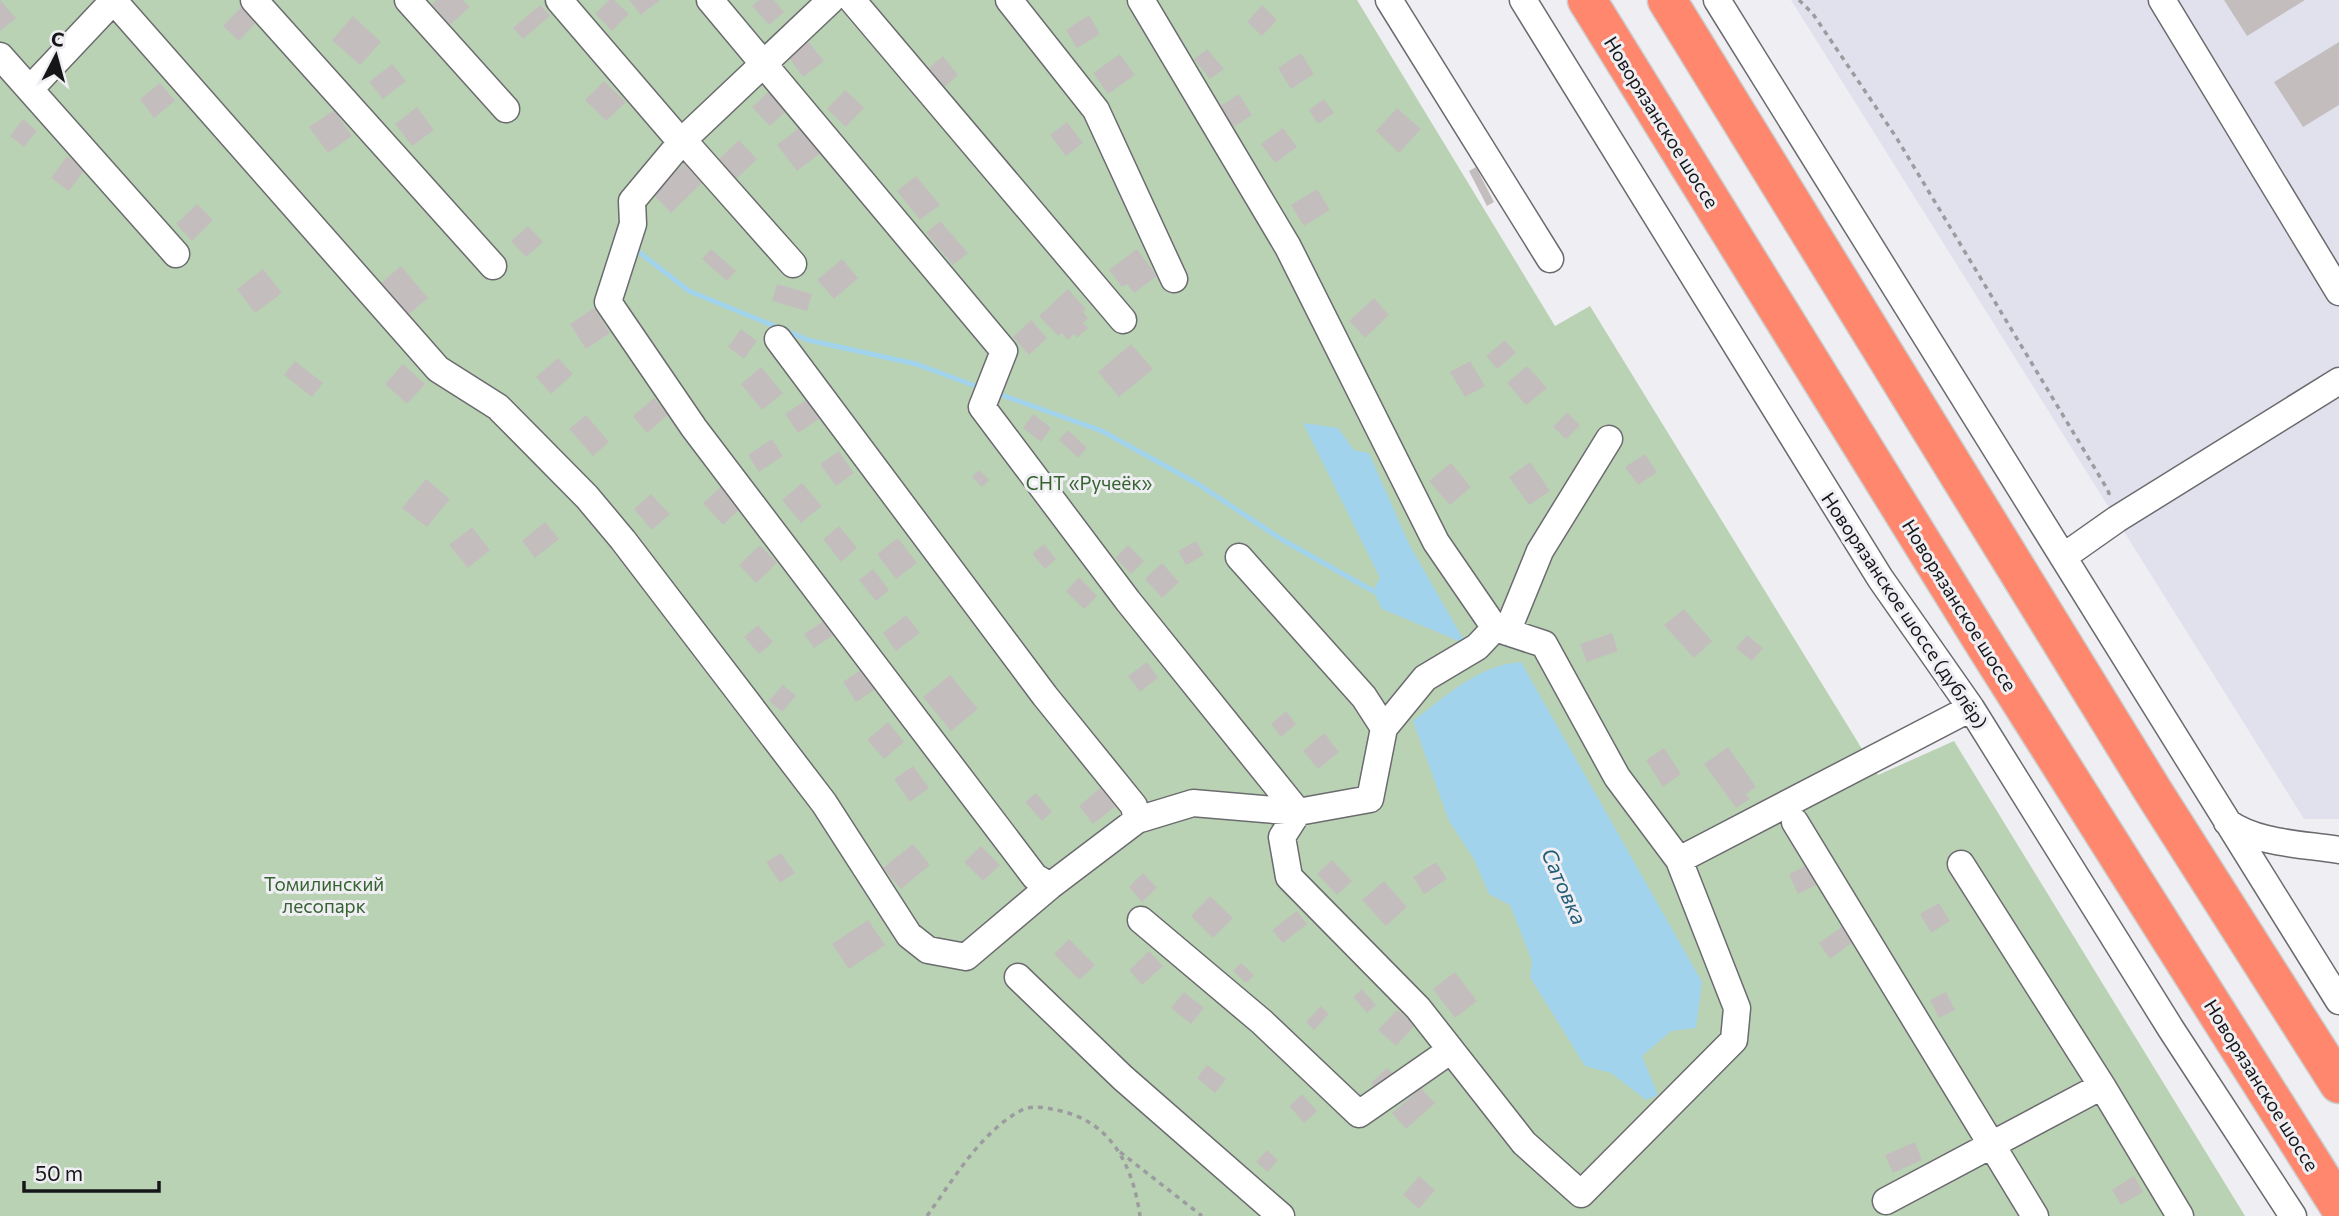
<svg xmlns="http://www.w3.org/2000/svg" width="2339" height="1216" viewBox="0 0 2339 1216" font-family="Commissioner,sans-serif">
<style>
.built{fill:#e1e1ed}
.green{fill:#b9d2b4}
.water{fill:#a2d3ec}
.lines{fill:none;stroke-linecap:round;stroke-linejoin:round}
.stream{stroke:#a2d3ec;stroke-width:5}
.building{fill:#c3bebd}
.minor-casing{stroke:#6b6b6f;stroke-width:29}
.highway-casing{stroke:#ccc;stroke-width:41}
.path{stroke:#9c9ca0;stroke-width:3.5;stroke-dasharray:5 5;stroke-linecap:butt}
.minor{stroke:#fff;stroke-width:26}
.highway{stroke:#fe876e;stroke-width:38}
.labels{text-anchor:middle;dominant-baseline:central;stroke-width:6;stroke-linejoin:round;paint-order:stroke}
.street-label{font-size:19px;fill:#161618;stroke:#eeeef3}
.park-label{font-size:19px;fill:#366230;stroke:#eeeef3}
.water-label{font-size:21px;font-style:italic;fill:#225d77;stroke:#eeeef3}
</style>
<rect width="100%" height="100%" fill="#eeeef3"/>
<path class="built" d="M1791,0H2339V819H2304Z"/>
<path class="green" d="M0,0H1357L1555,326L1590,306L1878,775L1954,741L2245,1216H0Z"/>
<path class="water" d="M1303,423L1338,428L1354,450L1369,453L1409,544L1466,644L1382,609L1373,591L1380,578Z
M1521,662L1702,982L1696,1028L1671,1031L1642,1056L1658,1095L1646,1100L1611,1073L1585,1066L1530,977L1532,961L1510,905L1489,894L1474,859L1449,821L1413,721C1446,696 1478,665 1521,662Z"/>
<g class="lines">
<path class="stream" d="M639,252L689,291L808,340L916,364L981,388
M996,393L1102,431L1198,484L1281,539L1373,591"/>
</g>
<path class="building" d="M0,0L16,18L0,31Z
M436,0H463L470,7L450,25L432,4Z
M609,0H614L629,14L612,31L595,14Z
M629,0H660L641,15Z
M759,0H774L784,12L769,25L752,6Z
M2224,0H2305L2247,36Z
M247,1L262,16L239,41L223,26Z
M540,5L550,16L523,39L513,28Z
M1262,5L1277,20L1262,36L1247,22Z
M1089,15L1100,34L1077,48L1066,30Z
M353,16L381,42L360,65L332,40Z
M807,40L824,61L803,77L787,55Z
M2339,42V105L2303,127L2274,82Z
M1207,49L1224,69L1210,79L1194,59Z
M1301,53L1314,74L1291,89L1278,68Z
M1120,54L1135,75L1108,94L1093,73Z
M943,56L958,75L937,94L921,75Z
M392,64L406,81L383,99L369,82Z
M604,81L626,102L606,121L585,100Z
M160,83L175,101L154,118L140,99Z
M845,90L864,108L846,127L827,109Z
M769,91L787,110L770,126L752,107Z
M1239,94L1252,115L1232,128L1219,107Z
M1324,99L1334,113L1318,124L1309,110Z
M417,107L434,130L412,146L395,124Z
M1397,108L1421,129L1399,153L1376,131Z
M334,110L352,136L328,153L309,127Z
M23,119L37,131L24,147L10,136Z
M1067,122L1083,143L1066,156L1050,135Z
M800,127L821,153L797,171L777,145Z
M1283,128L1297,147L1275,163L1261,144Z
M739,140L757,159L736,179L718,160Z
M67,156L85,169L69,191L51,178Z
M685,163L703,182L671,213L652,193Z
M1476,167L1494,202L1487,206L1469,171Z
M916,176L940,205L920,220L897,191Z
M1317,189L1330,210L1304,226L1291,205Z
M197,204L213,220L192,241L176,224Z
M940,221L968,253L953,265L926,233Z
M528,226L543,242L526,257L511,241Z
M711,249L736,271L727,281L702,259Z
M1137,249L1157,276L1134,293L1127,284L1122,287L1109,270Z
M842,259L858,278L834,299L817,280Z
M401,266L428,298L401,321L374,289Z
M263,269L282,293L255,313L237,289Z
M777,284L812,294L807,311L772,301Z
M1068,289L1086,309L1083,312L1088,318L1083,323L1088,328L1077,338L1074,334L1068,340L1062,333L1058,336L1039,316Z
M1374,298L1389,315L1365,338L1349,321Z
M594,308L610,333L586,349L570,324Z
M1031,320L1047,338L1029,355L1013,337Z
M741,329L757,341L744,359L728,347Z
M1505,340L1516,353L1497,369L1486,356Z
M1131,344L1153,369L1119,397L1098,372Z
M558,358L573,374L551,394L536,377Z
M295,361L323,383L312,397L284,375Z
M1470,361L1485,386L1465,397L1450,372Z
M403,364L425,384L407,404L385,384Z
M1527,366L1547,388L1526,405L1507,383Z
M761,367L783,393L762,410L741,384Z
M812,396L825,415L798,433L785,414Z
M654,398L668,415L647,433L633,416Z
M1567,412L1580,425L1566,439L1553,427Z
M1033,414L1051,428L1041,442L1023,428Z
M586,415L609,442L593,456L569,429Z
M1068,430L1087,448L1078,458L1059,440Z
M772,439L783,456L759,472L748,455Z
M839,451L854,473L836,486L820,464Z
M1645,454L1657,472L1638,485L1625,467Z
M1530,462L1550,491L1529,505L1509,477Z
M1451,463L1471,487L1450,505L1429,481Z
M979,470L989,480L982,487L972,477Z
M426,479L450,499L427,527L402,508Z
M802,483L822,506L801,523L782,500Z
M724,484L744,505L723,525L703,503Z
M651,494L670,514L652,530L634,509Z
M545,522L559,539L535,558L522,541Z
M839,526L857,548L841,562L823,539Z
M472,527L490,550L468,568L449,545Z
M898,538L917,563L896,579L877,554Z
M1196,541L1204,555L1186,565L1178,551Z
M1044,544L1056,559L1045,569L1032,554Z
M760,545L777,563L756,583L739,565Z
M1128,545L1144,561L1131,574L1115,558Z
M1162,563L1179,582L1162,598L1145,579Z
M873,569L889,590L876,601L859,580Z
M1079,577L1097,596L1084,609L1066,591Z
M1684,609L1712,641L1694,658L1664,625Z
M906,615L920,633L896,651L883,633Z
M825,620L835,634L814,648L804,634Z
M758,625L773,642L759,654L744,637Z
M1612,633L1618,651L1587,662L1580,644Z
M1747,635L1763,648L1752,661L1736,648Z
M1147,662L1158,678L1140,692L1128,676Z
M862,669L876,689L856,702L843,682Z
M950,675L978,709L951,731L923,697Z
M783,685L796,696L782,712L769,701Z
M1286,711L1296,724L1281,737L1271,724Z
M888,722L904,742L884,759L867,740Z
M1324,733L1339,752L1318,769L1303,751Z
M1728,747L1756,787L1746,794L1750,799L1736,808L1704,764Z
M1664,748L1681,774L1663,787L1646,760Z
M913,766L929,788L910,802L894,779Z
M1106,783L1121,802L1093,824L1079,806Z
M1036,793L1052,812L1042,821L1025,802Z
M913,844L930,865L901,889L883,868Z
M981,846L1000,865L983,881L964,862Z
M781,853L795,873L780,883L766,862Z
M1332,860L1352,881L1337,895L1317,874Z
M1818,860L1828,879L1798,894L1789,874Z
M1436,862L1447,879L1424,894L1413,877Z
M1143,873L1157,888L1142,902L1129,887Z
M1384,881L1407,907L1386,926L1362,900Z
M1210,896L1233,918L1213,938L1191,916Z
M1939,903L1950,921L1931,933L1920,914Z
M1297,911L1307,924L1283,943L1272,930Z
M868,920L885,945L849,969L832,944Z
M1845,925L1856,940L1830,959L1819,943Z
M1069,939L1095,965L1079,980L1054,954Z
M1149,951L1163,966L1142,985L1129,970Z
M1241,963L1254,975L1246,983L1233,971Z
M1455,972L1477,1001L1455,1018L1433,989Z
M1362,989L1376,1005L1367,1013L1353,997Z
M1184,992L1204,1008L1191,1024L1171,1008Z
M1946,992L1955,1010L1939,1018L1930,1000Z
M1321,1006L1329,1014L1314,1030L1306,1022Z
M1397,1010L1415,1025L1396,1046L1378,1030Z
M1207,1065L1226,1079L1215,1093L1197,1078Z
M1387,1068L1394,1075L1378,1090L1371,1083Z
M1421,1088L1435,1103L1406,1129L1392,1113Z
M1302,1094L1317,1111L1304,1123L1289,1106Z
M1915,1142L1922,1160L1893,1173L1885,1155Z
M1267,1150L1278,1160L1268,1172L1256,1162Z
M1419,1176L1435,1190L1419,1209L1403,1195Z
M2134,1176L2143,1192L2121,1205L2112,1190Z"/>
<g class="lines">
<defs>
<path id="minor" d="M113,0L438,369L498,407L587,497L623,540L824,803L909,935L928,950L966,957L1050,886
M254,0L493,266
M408,0L506,109
M559,0L675,135L683,140L793,264
M710,0L1004,351L982,407L1128,601L1298,812L1193,803L1137,820L1050,886L1035,877L694,428L608,302L633,224L632,201L683,140L831,0
M852,0L1123,320
M1009,0L1096,110L1174,279
M1141,0L1288,247L1436,542L1495,628L1477,647L1425,678L1384,728L1370,799L1298,812L1282,837L1289,877L1418,1008L1524,1143L1581,1194L1734,1040L1737,1008L1679,860L1617,777L1544,644L1495,628
M1389,0L1550,259
M1523,0L1880,578L1971,708L2171,1029L2293,1216
M1717,0L2339,1001
M2162,0L2339,292
M0,56L176,254
M31,88L114,0
M778,339L1045,696L1134,806L1137,820
M1239,557L1364,697L1384,728
M2063,557L2117,519L2339,381
M1507,632L1540,551L1609,439
M1795,822L2035,1216
M2227,822C2257,844 2303,844 2339,850
M1679,860L1971,708
M1961,864L2102,1086
M1141,920L1262,1022L1359,1114L1451,1050
M1018,977L1123,1078L1281,1216
M1886,1201L2102,1086L2180,1216"/>
<path id="highway" d="M1587,0L1987,648L2339,1206
M1667,0L2153,791L2339,1084"/>
</defs>
<use href="#minor" class="minor-casing"/>
<use href="#highway" class="highway-casing"/>
<path class="path" d="M1799,0L1813,14L1896,137L2106,487L2109,493L2107,499
M1120,1152L1202,1216
M927,1216C953,1180 980,1133 1020,1111C1031,1105 1044,1107 1056,1110C1111,1120 1133,1166 1140,1216"/>
<use href="#minor" class="minor"/>
<use href="#highway" class="highway"/>
</g>
<g class="labels">
<g class="street-label">
<text transform="translate(1662 122) rotate(58)">Новорязанское шоссе</text>
<text transform="translate(1960 605) rotate(58)">Новорязанское шоссе</text>
<text transform="translate(1905 610) rotate(56)">Новорязанское шоссе (дублёр)</text>
<text transform="translate(2262 1085) rotate(58)">Новорязанское шоссе</text>
</g>
<g class="park-label">
<text x="1089" y="482">СНТ «Ручеёк»</text>
<text x="324" y="883">Томилинский<tspan x="324" dy="22">лесопарк</tspan></text>
</g>
<g class="water-label">
<text transform="translate(1565 886) rotate(66)">Сатовка</text>
</g>
</g>
<g transform="translate(56 56) rotate(6)" stroke="#eeeef3" stroke-width="5" paint-order="stroke">
<path d="M0-5L12 26L0 18L-12 26Z" fill="#161618"/>
<text y="-10" font-size="19" font-weight="bold" text-anchor="middle" fill="#161618">С</text>
</g>
<path d="M24 1181v10h135v-10" fill="none" stroke="#161618" stroke-width="3.5"/>
<text x="35" y="1181" font-size="21" fill="#161618" stroke="#eeeef3" stroke-width="5" paint-order="stroke">50 m</text>
</svg>
